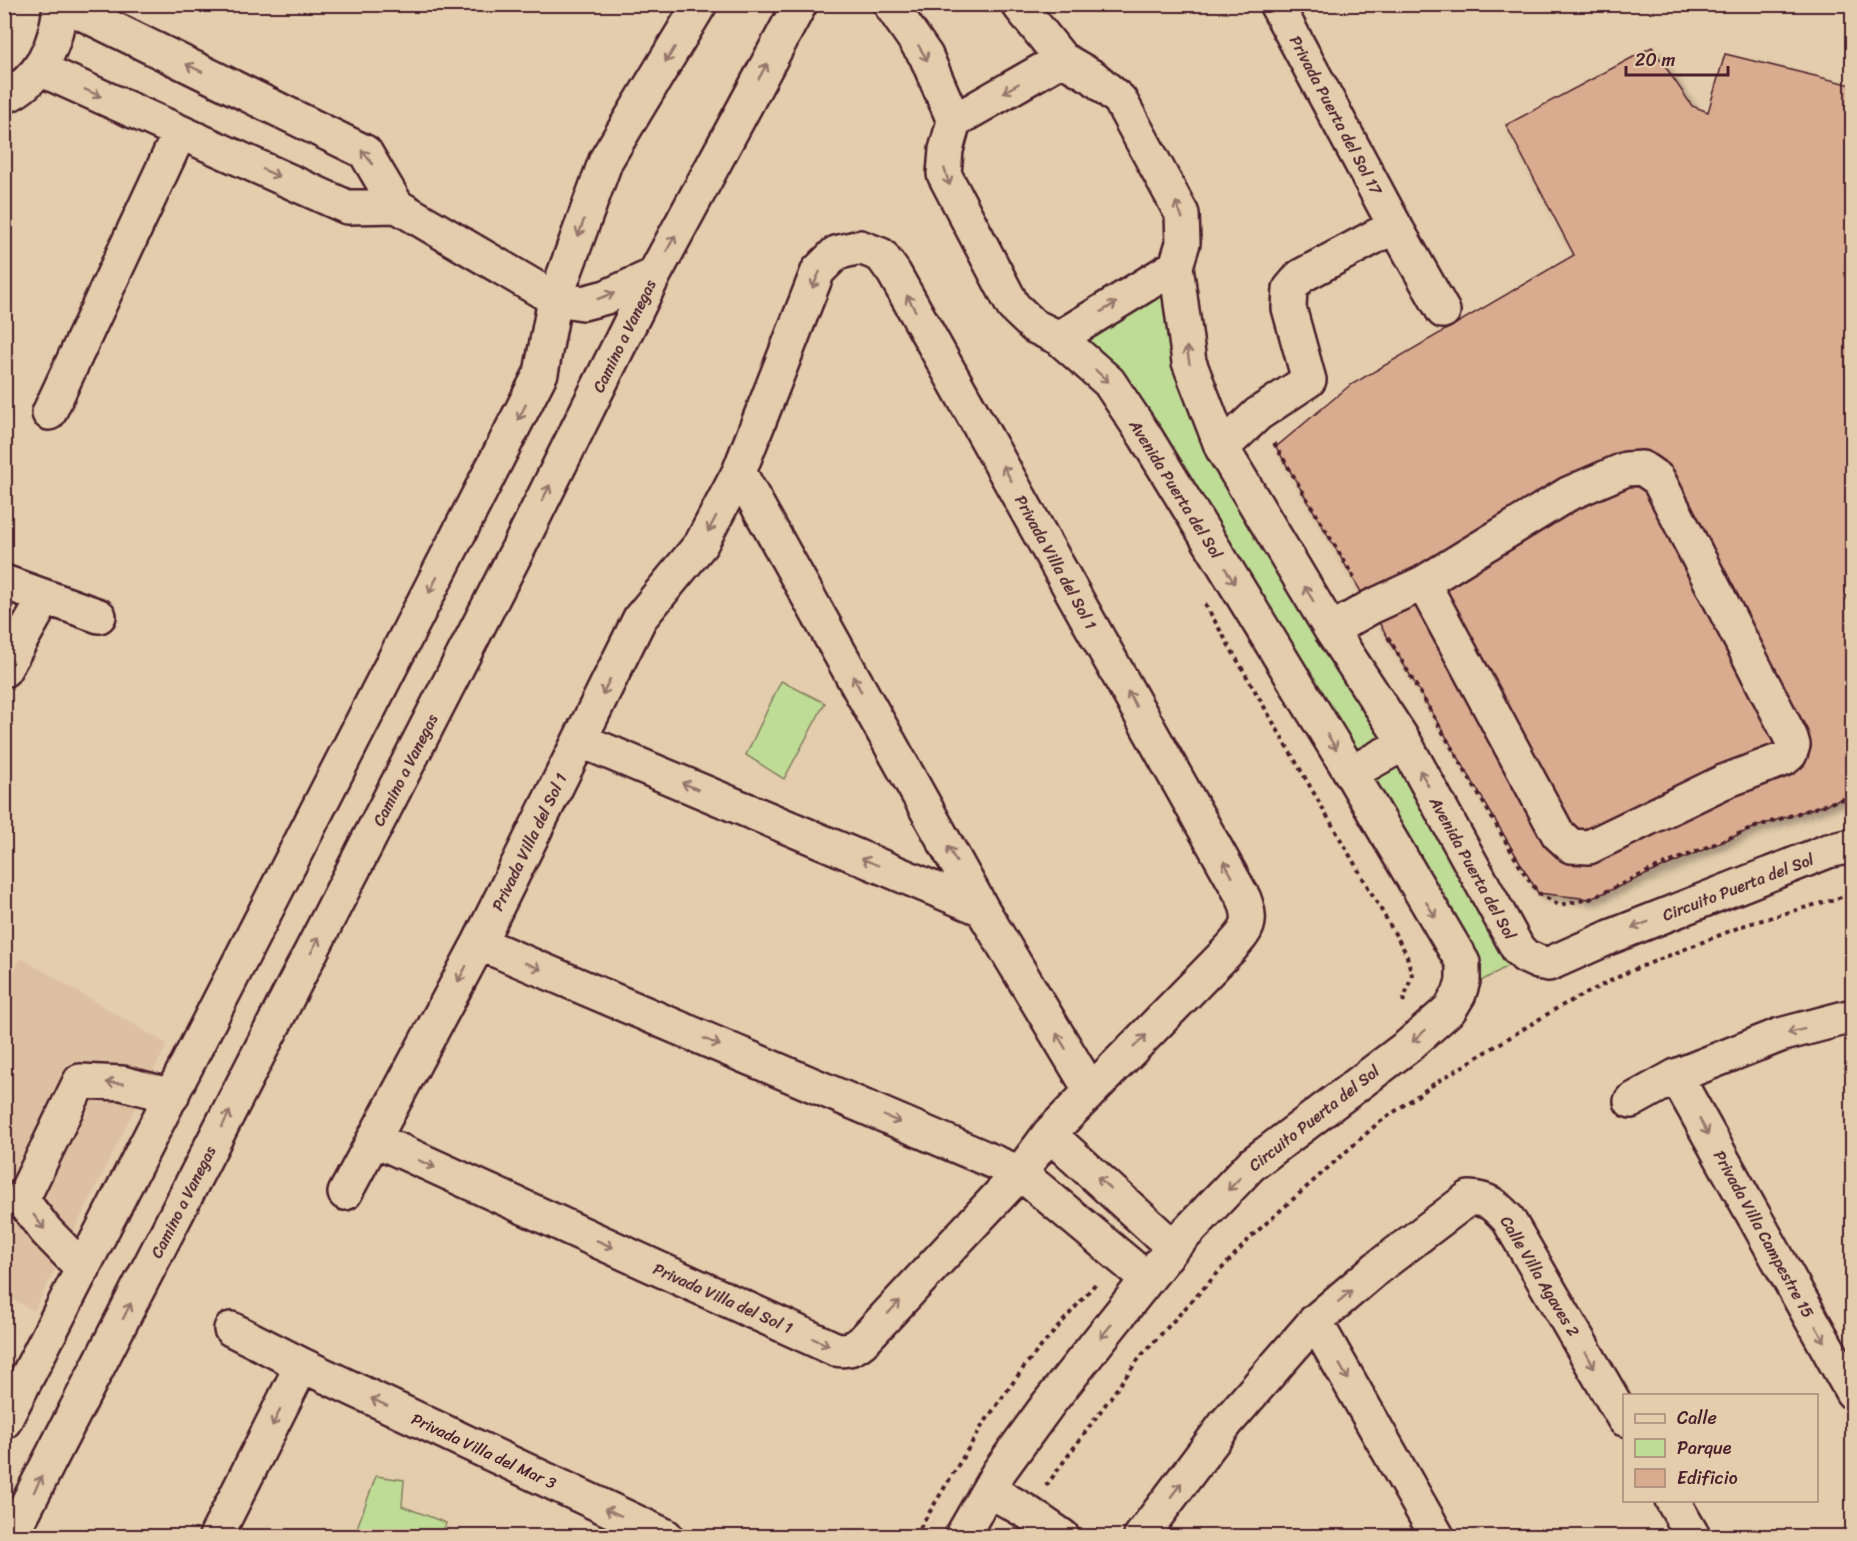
<svg xmlns="http://www.w3.org/2000/svg" width="1857" height="1541" viewBox="0 0 1857 1541" font-family="Sriracha,sans-serif">
<style>
.built{fill:#ddc0a1}
.green{fill:#bedc95;stroke:#847e60;stroke-width:1.5}
.building{fill:#d9ab8f;stroke:#4a1f2b;stroke-width:1.5;filter:url(#shadow)}
.lines{fill:none;stroke-linecap:round;stroke-linejoin:round}
.minor-casing{stroke:#4a1f2b;stroke-width:38}
.major-casing{stroke:#4a1f2b;stroke-width:38}
.path{stroke:#4a1f2b;stroke-width:4;stroke-dasharray:4.5 4.5;stroke-linecap:butt}
.minor{stroke:#e3cdac;stroke-width:33}
.major{stroke:#e3cdac;stroke-width:33}
.oneway{stroke:#96766c}
.labels{text-anchor:middle;dominant-baseline:central;stroke-width:4.5;stroke-linejoin:round;paint-order:stroke}
.street-label{font-size:16px;fill:#4a1f2b;stroke:#e3cdac}
</style>
<defs>
<filter id="shadow"><feDropShadow dx="5.5" dy="5.5" stdDeviation="3" flood-color="#0004"/></filter>
</defs>
<rect width="100%" height="100%" fill="#e3cdac"/>
<filter id="ink" filterUnits="userSpaceOnUse"><feTurbulence type="fractalNoise" baseFrequency=".0167" numOctaves="2"/><feDisplacementMap in="SourceGraphic" scale="12" xChannelSelector="R" yChannelSelector="G"/><feConvolveMatrix kernelMatrix="1 2 1 2 8 2 1 2 1" color-interpolation-filters="sRGB"/></filter>
<g filter="url(#ink)">
<path class="built" d="M21,958L167,1044L34,1311L5,1295L4,989Z"/>
<path class="green" d="M1176,266L1189,362L1525,956L1459,994L1350,773L1145,436L1059,338Z
M781,681L825,703L784,779L746,755Z
M376,1476L404,1480L402,1506L446,1523L442,1536H354Z"/>
<path class="building" d="M1652,47L1692,106L1708,112L1725,54L1852,85V796L1758,826L1590,899L1538,893L1276,447L1349,386L1574,255L1506,125Z"/>
<g class="lines">
<defs>
<path id="minor" d="M63,4L365,152L397,206L555,299
M890,4L926,56L954,121L946,150L944,174L1013,306L1034,326L1059,338L1109,382L1145,436L1351,773L1463,963V981L1459,994L1450,1009L1408,1046L1251,1165L1173,1247L1049,1403L998,1473L962,1536
M1018,4L1062,59L1093,77L1120,100L1182,214L1183,243L1176,266L1189,362L1222,448L1331,630L1405,743L1518,949L1525,956L1538,962L1549,964L1610,937L1828,851L1852,846
M1276,4L1395,226L1443,311
M40,69L347,207L397,206
M954,121L1062,59
M1059,338L1176,266
M49,413L180,132
M1222,448L1258,414L1309,380L1289,308L1290,289L1301,276L1395,226
M739,472L982,909L1091,1091
M4,582L99,616
M1331,630L1371,607L1423,583L1568,494L1626,469L1642,468L1658,479L1791,738L1793,745L1790,754L1784,759L1723,782L1589,847L1571,846L1558,834L1423,583
M4,670L45,598
M580,740L982,909
M1351,773L1405,743
M479,943L1020,1173L1147,1279
M1676,1076L1852,1392
M1631,1101L1676,1076L1780,1035L1852,1016
M1049,1134L1173,1247
M345,1193L479,943L640,618L701,544L739,472L818,271L836,253L860,247L881,255L894,273L1244,899C1254,925 1246,931 1229,950L1049,1134L1020,1173L862,1342C853,1349 847,1351 835,1349L374,1139
M83,1269L46,1231L22,1200L80,1081L122,1083L172,1096
M1315,1321L1437,1536
M231,1329L302,1365L666,1536
M989,1490L1027,1512L1062,1536
M1672,1500L1693,1536
M216,1536L302,1365
M1141,1536L1227,1422L1315,1321L1377,1268L1469,1198C1489,1199 1495,1205 1508,1219L1624,1419"/>
<path id="major" d="M4,97C42,80 57,43 60,4
M555,299L583,303L606,297L654,275
M4,1422L541,373L555,299L606,160L700,4
M11,1536L520,545L654,275L800,4"/>
</defs>
<use href="#minor" class="minor-casing"/>
<use href="#major" class="major-casing"/>
<path class="path" d="M1274,443L1354,578
M1205,604L1406,953L1412,975L1403,1002
M1388,637L1521,868L1538,893L1559,905L1590,899L1649,871L1758,826L1852,796
M1046,1486L1140,1357L1252,1236L1377,1124L1434,1084L1559,1007L1628,972L1745,925L1852,894
M915,1536L982,1426L1027,1363L1097,1282"/>
<use href="#minor" class="minor"/>
<use href="#major" class="major"/>
</g>
<defs><path id="oneway-shaft" d="M-6 0H5M1.5-3L5.5 0L1.5 3" fill="none" stroke-width="1.6" stroke-linecap="round" stroke-linejoin="round" transform="scale(1.5)"/></defs>
<g class="oneway">
<use href="#oneway-shaft" transform="translate(923 53) rotate(59)"/>
<use href="#oneway-shaft" transform="translate(670 55) rotate(121)"/>
<use href="#oneway-shaft" transform="translate(194 68) rotate(-154)"/>
<use href="#oneway-shaft" transform="translate(763 71) rotate(-61)"/>
<use href="#oneway-shaft" transform="translate(1011 88) rotate(150)"/>
<use href="#oneway-shaft" transform="translate(93 93) rotate(24)"/>
<use href="#oneway-shaft" transform="translate(367 157) rotate(-129)"/>
<use href="#oneway-shaft" transform="translate(271 173) rotate(24)"/>
<use href="#oneway-shaft" transform="translate(947 177) rotate(72)"/>
<use href="#oneway-shaft" transform="translate(1179 210) rotate(-112)"/>
<use href="#oneway-shaft" transform="translate(581 228) rotate(110)"/>
<use href="#oneway-shaft" transform="translate(671 243) rotate(-62)"/>
<use href="#oneway-shaft" transform="translate(816 280) rotate(114)"/>
<use href="#oneway-shaft" transform="translate(606 296) rotate(-20)"/>
<use href="#oneway-shaft" transform="translate(911 303) rotate(-119)"/>
<use href="#oneway-shaft" transform="translate(1109 307) rotate(-31)"/>
<use href="#oneway-shaft" transform="translate(1188 355) rotate(-100)"/>
<use href="#oneway-shaft" transform="translate(1102 376) rotate(43)"/>
<use href="#oneway-shaft" transform="translate(522 412) rotate(117)"/>
<use href="#oneway-shaft" transform="translate(1007 473) rotate(-119)"/>
<use href="#oneway-shaft" transform="translate(546 493) rotate(-64)"/>
<use href="#oneway-shaft" transform="translate(712 524) rotate(118)"/>
<use href="#oneway-shaft" transform="translate(1230 576) rotate(59)"/>
<use href="#oneway-shaft" transform="translate(433 585) rotate(117)"/>
<use href="#oneway-shaft" transform="translate(1309 594) rotate(-121)"/>
<use href="#oneway-shaft" transform="translate(857 684) rotate(-119)"/>
<use href="#oneway-shaft" transform="translate(606 687) rotate(116)"/>
<use href="#oneway-shaft" transform="translate(1132 699) rotate(-119)"/>
<use href="#oneway-shaft" transform="translate(1332 742) rotate(59)"/>
<use href="#oneway-shaft" transform="translate(1424 778) rotate(-119)"/>
<use href="#oneway-shaft" transform="translate(690 786) rotate(-157)"/>
<use href="#oneway-shaft" transform="translate(952 854) rotate(-119)"/>
<use href="#oneway-shaft" transform="translate(870 862) rotate(-157)"/>
<use href="#oneway-shaft" transform="translate(1228 869) rotate(-119)"/>
<use href="#oneway-shaft" transform="translate(1431 910) rotate(59)"/>
<use href="#oneway-shaft" transform="translate(1640 925) rotate(159)"/>
<use href="#oneway-shaft" transform="translate(315 945) rotate(-63)"/>
<use href="#oneway-shaft" transform="translate(533 966) rotate(23)"/>
<use href="#oneway-shaft" transform="translate(462 974) rotate(118)"/>
<use href="#oneway-shaft" transform="translate(1796 1031) rotate(166)"/>
<use href="#oneway-shaft" transform="translate(1419 1036) rotate(138)"/>
<use href="#oneway-shaft" transform="translate(1061 1041) rotate(-121)"/>
<use href="#oneway-shaft" transform="translate(1140 1041) rotate(-45)"/>
<use href="#oneway-shaft" transform="translate(712 1042) rotate(23)"/>
<use href="#oneway-shaft" transform="translate(115 1083) rotate(-176)"/>
<use href="#oneway-shaft" transform="translate(226 1119) rotate(-63)"/>
<use href="#oneway-shaft" transform="translate(892 1119) rotate(23)"/>
<use href="#oneway-shaft" transform="translate(1704 1127) rotate(61)"/>
<use href="#oneway-shaft" transform="translate(427 1164) rotate(24)"/>
<use href="#oneway-shaft" transform="translate(1104 1183) rotate(-138)"/>
<use href="#oneway-shaft" transform="translate(1234 1184) rotate(134)"/>
<use href="#oneway-shaft" transform="translate(39 1222) rotate(53)"/>
<use href="#oneway-shaft" transform="translate(605 1244) rotate(24)"/>
<use href="#oneway-shaft" transform="translate(1345 1296) rotate(-41)"/>
<use href="#oneway-shaft" transform="translate(894 1307) rotate(-47)"/>
<use href="#oneway-shaft" transform="translate(127 1311) rotate(-63)"/>
<use href="#oneway-shaft" transform="translate(1106 1331) rotate(129)"/>
<use href="#oneway-shaft" transform="translate(1820 1334) rotate(61)"/>
<use href="#oneway-shaft" transform="translate(821 1342) rotate(24)"/>
<use href="#oneway-shaft" transform="translate(1590 1360) rotate(60)"/>
<use href="#oneway-shaft" transform="translate(1344 1372) rotate(60)"/>
<use href="#oneway-shaft" transform="translate(379 1402) rotate(-155)"/>
<use href="#oneway-shaft" transform="translate(276 1418) rotate(117)"/>
<use href="#oneway-shaft" transform="translate(38 1484) rotate(-63)"/>
<use href="#oneway-shaft" transform="translate(1176 1490) rotate(-53)"/>
<use href="#oneway-shaft" transform="translate(613 1512) rotate(-155)"/>
</g>
</g>
<g class="labels">
<g class="street-label">
<text transform="translate(1336 115) rotate(62)">Privada Puerta del Sol 17</text>
<text transform="translate(624 336) rotate(-64)">Camino a Vanegas</text>
<text transform="translate(1176 489) rotate(58)">Avenida Puerta del Sol</text>
<text transform="translate(1056 562) rotate(61)">Privada Villa del Sol 1</text>
<text transform="translate(405 770) rotate(-63)">Camino a Vanegas</text>
<text transform="translate(529 842) rotate(-64)">Privada Villa del Sol 1</text>
<text transform="translate(1473 868) rotate(61)">Avenida Puerta del Sol</text>
<text transform="translate(1738 887) rotate(-21)">Circuito Puerta del Sol</text>
<text transform="translate(1314 1118) rotate(-38)">Circuito Puerta del Sol</text>
<text transform="translate(183 1202) rotate(-63)">Camino a Vanegas</text>
<text transform="translate(1764 1234) rotate(61)">Privada Villa Campestre 15</text>
<text transform="translate(1540 1276) rotate(59)">Calle Villa Agaves 2</text>
<text transform="translate(723 1298) rotate(24)">Privada Villa del Sol 1</text>
<text transform="translate(484 1451) rotate(25)">Privada Villa del Mar 3</text>
</g>
</g>
<rect width="1857" height="1541" fill="none" stroke="#e3cdac" stroke-width="24"/>
<rect x="12" y="12" width="1833" height="1517" fill="none" stroke="#4a1f2b" stroke-width="2" filter="url(#ink)"/>
<rect x="1623" y="1394" width="195" height="108" fill="#e3cdac" stroke="#a68778" stroke-width="1.5"/>
<rect x="1635" y="1414" width="30" height="9" fill="#e3cdac" stroke="#a68778" stroke-width="1.5"/>
<text x="1677" y="1424" font-size="18" fill="#4a1f2b">Calle</text>
<rect x="1635" y="1439" width="30" height="18" fill="#bedc95" stroke="#a68778" stroke-width="1.5"/>
<text x="1677" y="1454" font-size="18" fill="#4a1f2b">Parque</text>
<rect x="1635" y="1469" width="30" height="18" fill="#d9ab8f" stroke="#a68778" stroke-width="1.5"/>
<text x="1677" y="1484" font-size="18" fill="#4a1f2b">Edificio</text>
<path d="M1626 66v9h102v-9" fill="none" stroke="#4a1f2b" stroke-width="3"/>
<text x="1635" y="66" font-size="18" fill="#4a1f2b" stroke="#e3cdac" stroke-width="4.5" paint-order="stroke">20 m</text>
</svg>
